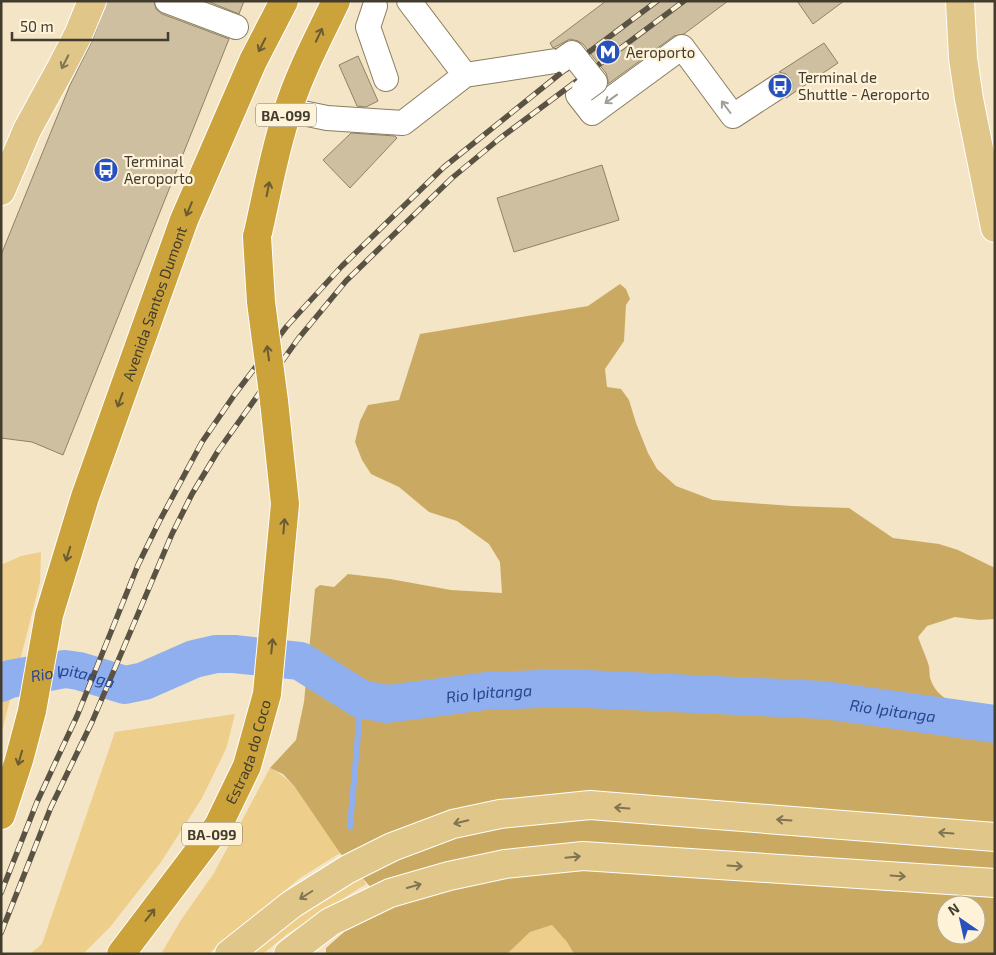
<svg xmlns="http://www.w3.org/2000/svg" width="996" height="955" viewBox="0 0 996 955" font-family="'Exo 2',sans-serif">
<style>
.green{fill:#edce8b}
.forest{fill:#caaa62;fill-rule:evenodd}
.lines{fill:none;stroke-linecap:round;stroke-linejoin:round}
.stream{stroke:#90afee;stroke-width:6}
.river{stroke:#90afee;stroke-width:38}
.building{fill:#cebfa1;stroke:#8f8265}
.minor-casing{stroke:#8a7d60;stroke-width:26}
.major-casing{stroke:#fff;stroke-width:30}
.highway-casing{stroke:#fff;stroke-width:30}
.minor{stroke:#fff;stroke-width:24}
.major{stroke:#e0c789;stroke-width:28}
.highway{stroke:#cca23b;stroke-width:28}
.rail-casing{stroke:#5a5343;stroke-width:5.5}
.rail{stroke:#fef2d9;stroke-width:4;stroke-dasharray:11;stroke-linecap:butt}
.minor-bridge-casing{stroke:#8a7d60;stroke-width:26;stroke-linecap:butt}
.highway-bridge-casing{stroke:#fff;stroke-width:30;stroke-linecap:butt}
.minor-bridge{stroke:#fff;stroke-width:24}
.highway-bridge{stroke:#cca23b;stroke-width:28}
.oneway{stroke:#6b5b33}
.oneway2{stroke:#817453}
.oneway3{stroke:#a09e97}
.labels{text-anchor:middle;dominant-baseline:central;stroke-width:4.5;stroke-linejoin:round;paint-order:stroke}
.shield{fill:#fef2d9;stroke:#7a7362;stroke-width:1}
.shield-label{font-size:14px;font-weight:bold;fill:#423c2f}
.poi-label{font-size:15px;fill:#423c2f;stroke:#fef2d9;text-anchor:start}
.street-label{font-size:15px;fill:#423c2f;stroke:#fef2d9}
.water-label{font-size:16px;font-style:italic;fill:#264690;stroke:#fef2d9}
</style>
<rect width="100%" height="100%" fill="#f3e5c5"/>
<path class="green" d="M41,552L40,582L1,735V565L21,556Z
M235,714L226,749L202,798L161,862L110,927L83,954H30L42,944L115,732Z
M270,768C302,784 321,823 340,853L300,878L208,954H161L181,920L214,873Z
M362,877L366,884L287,934L263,954H248C285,925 322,900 362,877Z
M552,925L567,942L574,954H507L530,932Z"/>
<path class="forest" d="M620,284L626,289L630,299L626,305L624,341L605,369L607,387L621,389L629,400L636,423L648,453L657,469L676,486L713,500L791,506L849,508L893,538L939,544L958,550L995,568V619L979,620L955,617L927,626L918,637C921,646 925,654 928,663C930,668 929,673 930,678C938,705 971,709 995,711V954H574L567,942L552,925L530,932L507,954H326V948L343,933L354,920L384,902L340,853L295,787L283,774L270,768L296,740L304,702L315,589L320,585L334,587L348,574L390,579L451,590L502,593L500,562L489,544L457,521L429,512L399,487L371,474L362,460L355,442L360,421L368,405L399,400L420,334L588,306ZM946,905H976V935H946Z"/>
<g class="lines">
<path class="stream" d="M350,827L361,699"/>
<path class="river" id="s1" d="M1,683L10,679L65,669L79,671L125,685L144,681L194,659L216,654H234L300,661L361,699L387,704L486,691L565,688L824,700L995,724"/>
</g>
<path class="building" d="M107,1H154L156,9L162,14L229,39L63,455L32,442L1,438V255L70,85L92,41Z
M207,1H244L239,14Z
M606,1H728L684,34L674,36L608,84V80L606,73L583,44L578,41L570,39L553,48L550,43Z
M797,1H844L813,24Z
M824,43L838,63L786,98L791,92L793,85L790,78L786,74L779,72Z
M358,56L378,101L366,107L357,106L339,65Z
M351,133L395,136L397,138L350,188L323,160Z
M602,165L619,220L514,252L497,198Z"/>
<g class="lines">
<defs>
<path id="minor" d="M167,1L236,27
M409,1L465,75
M375,6L368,27L386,79
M584,90L578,95L592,113L682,47L733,116L779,86
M288,110L327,118L403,123L465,75L562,60"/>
<path id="major" d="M960,1L963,58L969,99L995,228
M1,191L27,130L61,68L78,35L92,1
M229,954L292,904L348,869L392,847L453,824L500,814L590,805L995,837
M288,954L330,922L390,893L449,876L505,864L583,856L995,883"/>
<g id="highway">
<path d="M257,237C267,194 274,151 288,110C300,72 319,37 336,1"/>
<path id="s2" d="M1,815L19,760L32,711L49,615L85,497L184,220L253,61L284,1"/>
<path id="s3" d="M121,954L218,826L247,766L267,694L285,504L274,401"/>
</g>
</defs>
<use href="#minor" class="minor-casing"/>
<use href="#major" class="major-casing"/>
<use href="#highway" class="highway-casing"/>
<use href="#minor" class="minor"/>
<use href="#major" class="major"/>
<use href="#highway" class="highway"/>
<defs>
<path id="rail" d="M1,893L37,802L77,716L138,565L159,522L202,442L235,394L287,326L342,266L444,167L561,73L657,1
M1,933L51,807L92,722L172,534L192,494L218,451L298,339L346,281L452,178L499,139L684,1"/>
</defs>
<use href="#rail" class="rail-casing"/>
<use href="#rail" class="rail"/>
<defs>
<path id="minor-bridge" d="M562,60L572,53L595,82L584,90"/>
<path id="highway-bridge" d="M257,237L261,302L274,401"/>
</defs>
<use href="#minor-bridge" class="minor-bridge-casing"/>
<use href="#highway-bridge" class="highway-bridge-casing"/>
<use href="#minor-bridge" class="minor-bridge"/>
<use href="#highway-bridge" class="highway-bridge"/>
</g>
<defs><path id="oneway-shaft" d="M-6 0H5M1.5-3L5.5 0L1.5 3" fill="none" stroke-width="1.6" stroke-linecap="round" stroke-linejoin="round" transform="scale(1.25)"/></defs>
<g class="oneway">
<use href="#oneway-shaft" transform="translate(319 35) rotate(-65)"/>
<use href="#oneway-shaft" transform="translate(262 45) rotate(117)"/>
<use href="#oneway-shaft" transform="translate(268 189) rotate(-79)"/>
<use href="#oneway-shaft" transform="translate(189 209) rotate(113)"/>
<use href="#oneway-shaft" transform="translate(268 353) rotate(-98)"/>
<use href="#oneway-shaft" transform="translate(120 400) rotate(110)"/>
<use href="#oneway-shaft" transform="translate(284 526) rotate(-85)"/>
<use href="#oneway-shaft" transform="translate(68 554) rotate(107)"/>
<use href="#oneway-shaft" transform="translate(272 646) rotate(-84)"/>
<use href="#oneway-shaft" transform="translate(20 758) rotate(106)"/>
<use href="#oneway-shaft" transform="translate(150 915) rotate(-52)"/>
</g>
<g class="oneway2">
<use href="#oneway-shaft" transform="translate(65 62) rotate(117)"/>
<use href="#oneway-shaft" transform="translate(622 808) rotate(-176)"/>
<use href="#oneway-shaft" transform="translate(784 820) rotate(-176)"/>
<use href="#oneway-shaft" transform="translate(461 822) rotate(167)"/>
<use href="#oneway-shaft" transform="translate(946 833) rotate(-176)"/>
<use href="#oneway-shaft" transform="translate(573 857) rotate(-6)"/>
<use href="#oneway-shaft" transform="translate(735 866) rotate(4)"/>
<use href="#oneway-shaft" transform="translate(898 876) rotate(4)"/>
<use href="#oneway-shaft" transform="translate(414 886) rotate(-16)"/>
<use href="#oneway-shaft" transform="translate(306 895) rotate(148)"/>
</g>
<g class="oneway3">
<use href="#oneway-shaft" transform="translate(611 99) rotate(144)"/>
<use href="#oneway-shaft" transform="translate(726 107) rotate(-127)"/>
</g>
<defs>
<symbol id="metro-disc" viewBox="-11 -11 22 22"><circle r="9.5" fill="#2651bf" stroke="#fef2d9"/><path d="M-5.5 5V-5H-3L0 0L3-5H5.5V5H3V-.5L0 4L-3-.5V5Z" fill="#fff"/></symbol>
<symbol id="bus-disc" viewBox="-11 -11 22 22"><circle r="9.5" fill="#2651bf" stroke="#fef2d9"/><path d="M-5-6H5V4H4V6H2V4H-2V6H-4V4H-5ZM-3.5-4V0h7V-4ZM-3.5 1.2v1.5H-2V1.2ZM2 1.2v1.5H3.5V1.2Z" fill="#fff"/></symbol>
</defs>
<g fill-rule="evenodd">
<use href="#metro-disc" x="594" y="38" width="28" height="28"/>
<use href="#bus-disc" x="766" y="72" width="28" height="28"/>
<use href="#bus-disc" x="92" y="156" width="28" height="28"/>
</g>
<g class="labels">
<g class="shield">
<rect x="256" y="103.5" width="60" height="23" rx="4"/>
<rect x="182" y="822.5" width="60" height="23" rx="4"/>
</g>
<g class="shield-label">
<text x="286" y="115">BA-099</text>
<text x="212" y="834">BA-099</text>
</g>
<g class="poi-label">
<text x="626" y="52">Aeroporto</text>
<text x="798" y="77">Terminal de<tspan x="798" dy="17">Shuttle - Aeroporto</tspan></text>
<text x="124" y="161">Terminal<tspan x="124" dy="17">Aeroporto</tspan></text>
</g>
<g class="street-label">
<text stroke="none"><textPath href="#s2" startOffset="535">Avenida Santos Dumont</textPath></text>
<text stroke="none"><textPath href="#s3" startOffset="241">Estrada do Coco</textPath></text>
</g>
<g class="water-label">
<text stroke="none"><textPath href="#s1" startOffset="74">Rio Ipitanga</textPath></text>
<text stroke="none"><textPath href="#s1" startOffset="510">Rio Ipitanga</textPath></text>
<text stroke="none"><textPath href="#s1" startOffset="915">Rio Ipitanga</textPath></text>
</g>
</g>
<rect width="996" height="955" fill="none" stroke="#423c2f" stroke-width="5"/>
<g transform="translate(961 920) rotate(326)"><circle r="24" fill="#fef2d9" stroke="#b3a995"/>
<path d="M0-4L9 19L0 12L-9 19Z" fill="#2651bf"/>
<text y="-8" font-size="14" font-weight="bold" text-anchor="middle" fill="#423c2f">N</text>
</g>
<path d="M12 32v8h156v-8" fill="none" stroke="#423c2f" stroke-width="2.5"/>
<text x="20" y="32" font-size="15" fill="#423c2f" stroke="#fef2d9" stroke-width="4" paint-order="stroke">50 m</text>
</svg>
